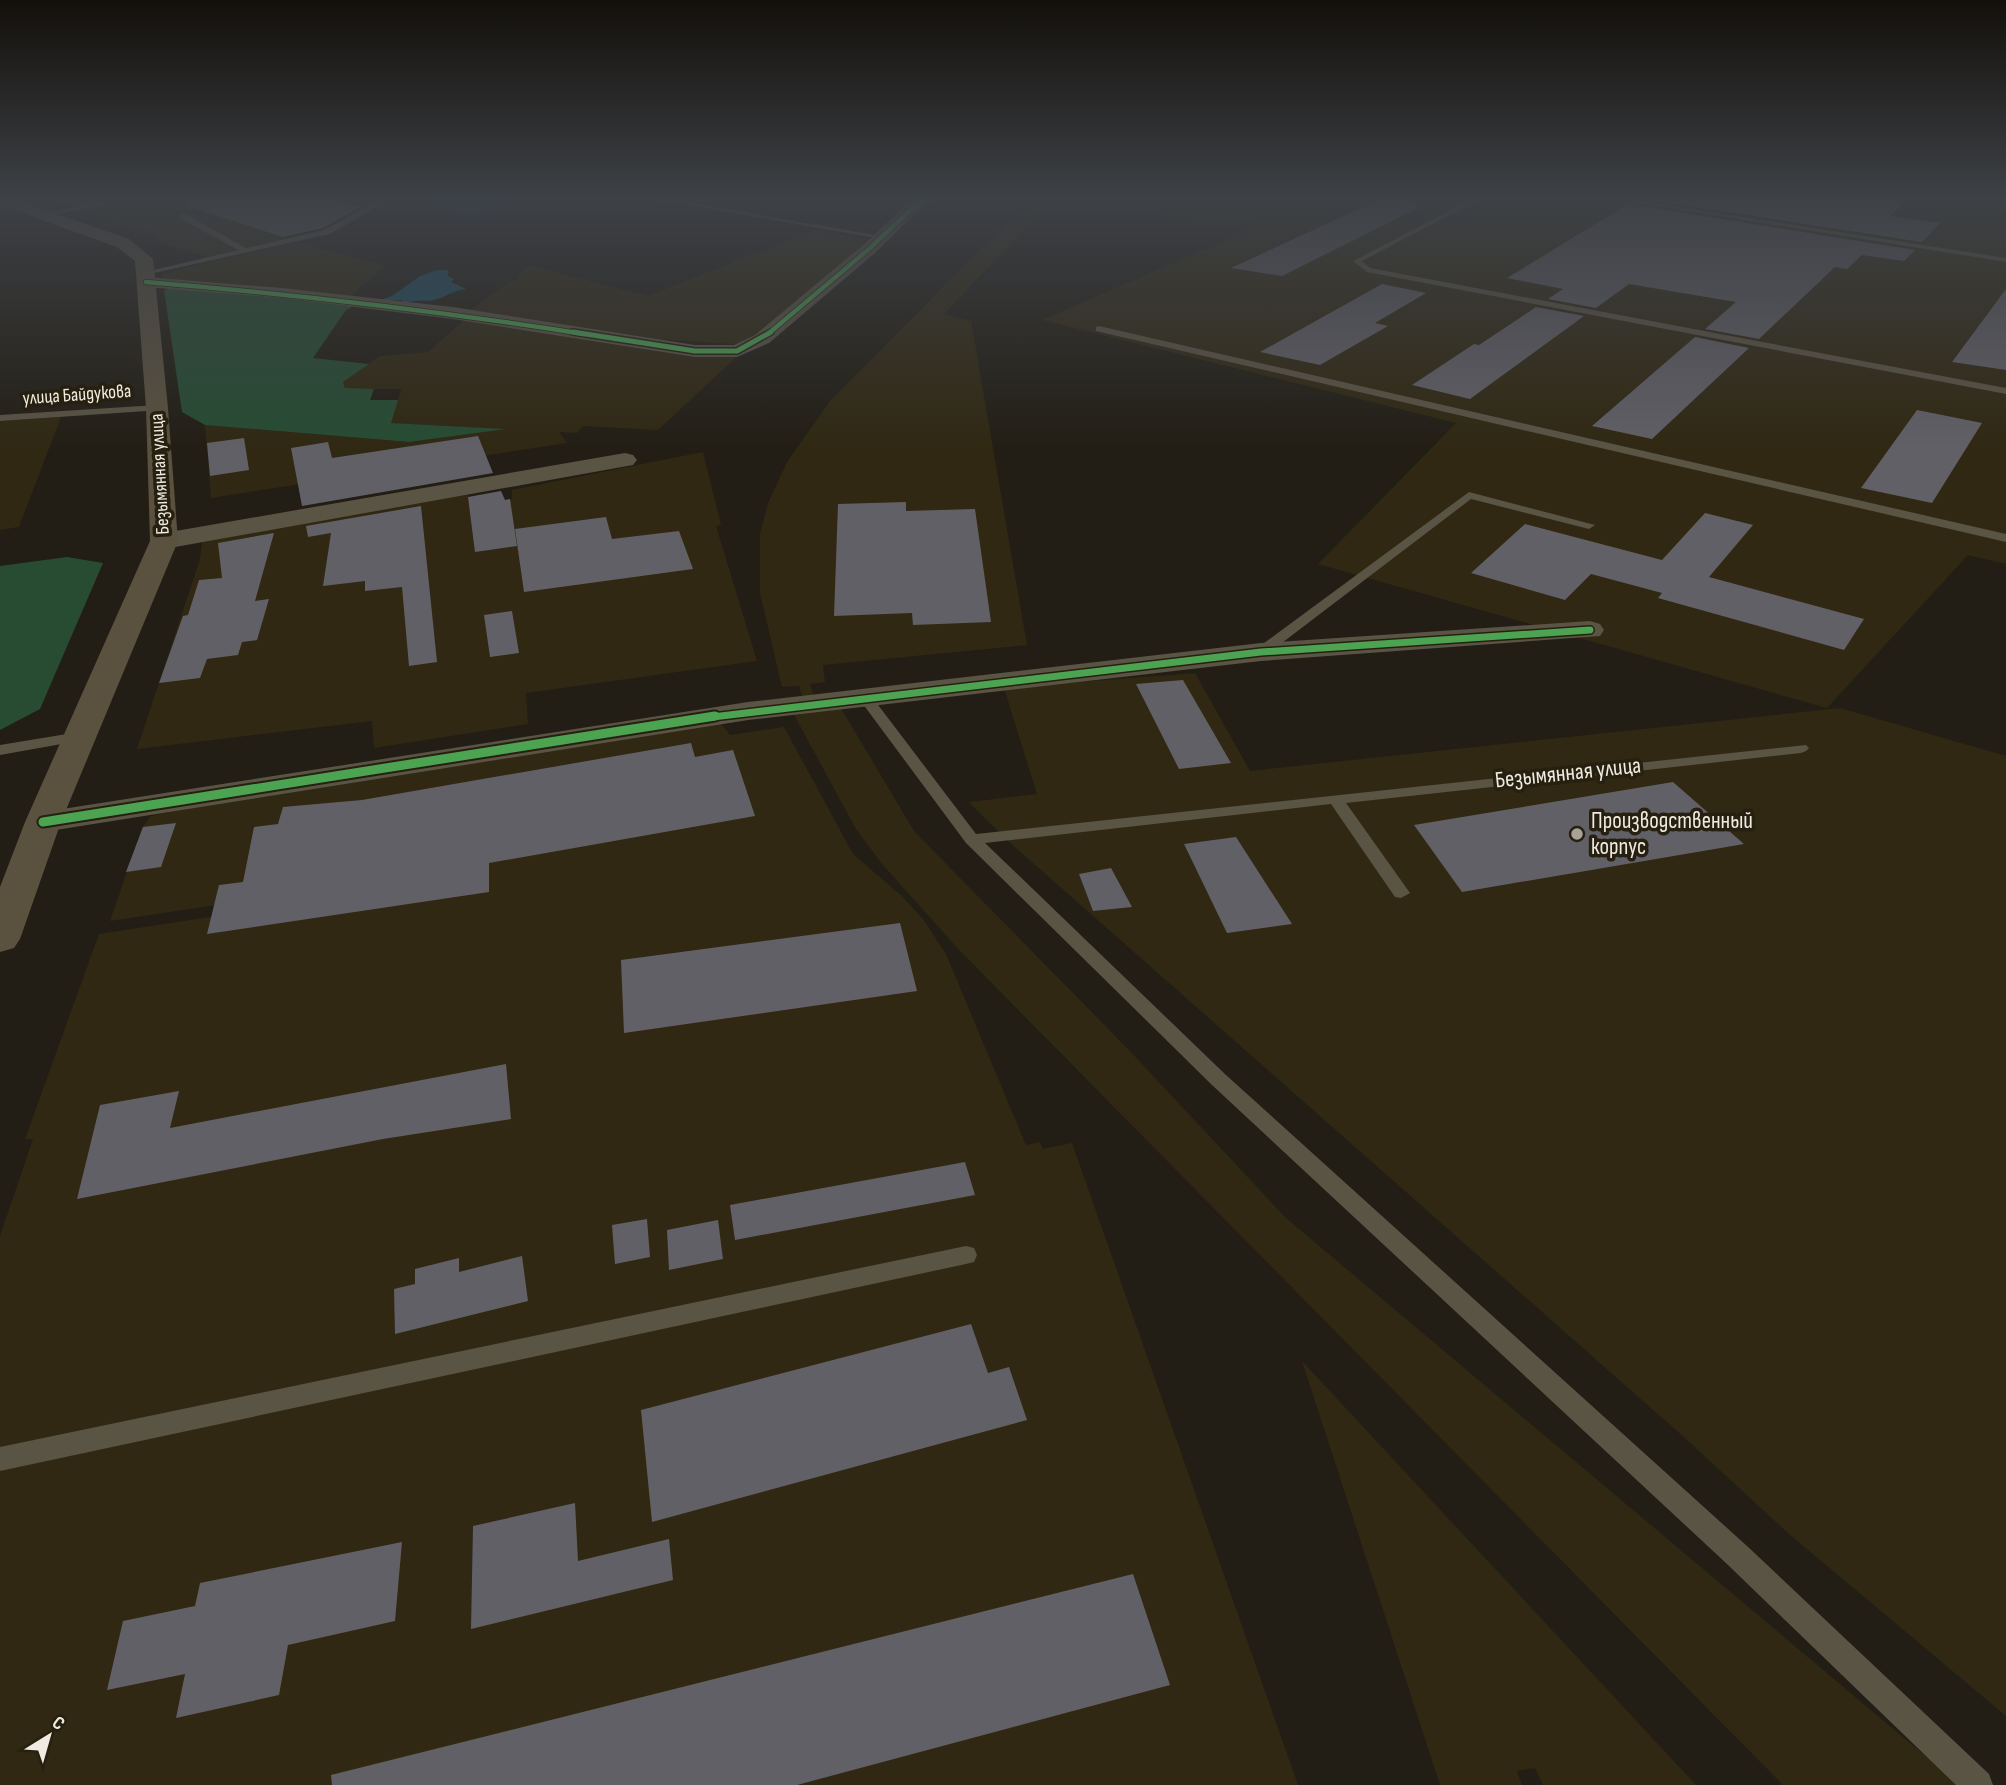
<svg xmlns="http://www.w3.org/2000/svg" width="2006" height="1785" viewBox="0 0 2006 1785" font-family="'Sofia Sans Condensed',sans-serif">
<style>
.built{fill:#302812}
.green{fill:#274c32}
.water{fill:#1d4f64}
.building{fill:#626067}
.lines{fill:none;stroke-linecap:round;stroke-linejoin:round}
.lane{fill:#5a5445;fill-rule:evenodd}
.street{fill:#5a5445;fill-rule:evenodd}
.secondary{fill:#5a513f;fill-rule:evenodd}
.cycleway-far3-casing{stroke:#272010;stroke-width:6}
.cycleway-far2-casing{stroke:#272010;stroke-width:8}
.cycleway-far1-casing{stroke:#272010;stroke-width:10}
.cycleway-casing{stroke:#272010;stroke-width:13}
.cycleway-far3{stroke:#4ca352;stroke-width:4.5}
.cycleway-far2{stroke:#4ca352;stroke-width:5}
.cycleway-far1{stroke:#4ca352;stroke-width:7}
.cycleway{stroke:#4ca352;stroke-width:9}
.poi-dot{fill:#a7a399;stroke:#272010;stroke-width:2.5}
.labels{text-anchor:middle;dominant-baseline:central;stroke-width:7;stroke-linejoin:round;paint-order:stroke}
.far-street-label{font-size:19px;fill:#efebe0;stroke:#272010}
.street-label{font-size:23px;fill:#efebe0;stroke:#272010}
.poi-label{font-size:23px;fill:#efebe0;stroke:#272010;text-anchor:start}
</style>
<rect width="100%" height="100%" fill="#221e15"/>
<path class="built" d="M52,200H309L301,210L257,230L287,239L206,257L154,240L163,237Z
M1030,200H2006V564L1968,555L1827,708L1318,564L1456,423L1042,320L1263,224L1046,207L944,314L971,321L1027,645L823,665L825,682L810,684L814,697L839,705L914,831L1128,1049L1286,1218L1960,1785H1783L961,952L882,864L856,829L792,711L803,699L799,686L782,687L780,679L760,593V534L768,503L787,462L830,401Z
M814,230L867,239L808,298L748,345L657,339L469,311L511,281H517V276L530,266L648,296Z
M297,242L385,266L347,299L163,280L162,274L173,271Z
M470,315L626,340L744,350L658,430L583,426L577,433L559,432L567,443L211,498L205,425L409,442L501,429L389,423L402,389H346L343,382L380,356L428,352Z
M61,417L19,527L0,530V421Z
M703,452L721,525L716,526L757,661L526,693L528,724L374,748L372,721L137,749L200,559L202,542L398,504L468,495L470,504L512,499V490Z
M1195,673L1250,771L1840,708L2006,756V1716L1789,1534L1686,1439L1007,840L969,802L1037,794L1004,688Z
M719,721L730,735L784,727L853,854L902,896L923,919L946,954L1026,1145L1040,1142L1043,1149L1072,1143L1298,1785H0V1236L33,1139H25L99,934L362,894V883L110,921L142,828L151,816L270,792Z
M1302,1361L1696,1785H1543L1535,1768L1517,1771L1522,1785H1440Z"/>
<path class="green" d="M180,285L358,304L346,310L313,358L369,364L343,382L345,388L374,389L370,400H398L391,423L506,429L409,442L205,425L182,412L164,290Z
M67,557L103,563L40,709L0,730V566Z"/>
<path class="water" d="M438,200H514C497,214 453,217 434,205Z
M437,270H448V276L454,279L451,282L466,289C454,290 446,297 434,300C424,302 416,299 406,303L401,300H380L392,296L420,276Z"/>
<path class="building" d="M188,200H338L360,207L323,228L283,237L187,206Z
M1378,200H1414L1418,208L1282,276L1231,268Z
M1651,200H1907L1890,216L1940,223L1922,242Z
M1628,204L1915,250L1904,261L1862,255L1847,269L1835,267L1759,339L1705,329L1736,302L1629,284L1596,308L1548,299L1563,289L1507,278Z
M1382,284L1426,293L1375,323L1388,326L1320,365L1260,352Z
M2006,289V370L1952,362Z
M1536,307L1584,316L1470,399L1412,385L1474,344L1479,345Z
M1695,337L1749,348L1652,439L1592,426Z
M1917,410L1982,423L1932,503L1861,488Z
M478,436L493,473L302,506L291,448L328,442L332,458Z
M244,438L249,470L210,476L207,443Z
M501,491L505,500L510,499L517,546L475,552L468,497Z
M906,502V511L975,509L991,622L913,625L912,613L834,616L838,504Z
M421,506L437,662L409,666L402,587L365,591V581L323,586L331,533L308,537L306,526Z
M1705,513L1753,525L1709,577L1864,619L1844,650L1658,598L1662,593L1591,574L1565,600L1471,573L1525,524L1662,560Z
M606,517L612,539L679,531L693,569L524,592L515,529Z
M274,533L255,601L269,599L257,640L242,642L238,655L207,659L200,678L159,683L183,616L188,615L199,580L222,578L218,543Z
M512,611L519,653L490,657L484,615Z
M1183,680L1231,763L1179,769L1136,684Z
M691,743L695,757L733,750L755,816L489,863V892L207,934L219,885L243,882L254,827L278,824L283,807L362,800Z
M1673,782L1744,844L1462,892L1414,825Z
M176,823L161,867L126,872L143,827Z
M1236,837L1292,924L1227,933L1184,844Z
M1111,868L1132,907L1093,911L1079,874Z
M900,923L917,991L624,1033L621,960Z
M506,1064L511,1119L383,1139L77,1199L100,1105L179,1091L170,1128Z
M965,1162L975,1195L735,1240L730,1205Z
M647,1219L650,1257L615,1264L612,1225Z
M718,1220L723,1259L669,1270L667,1230Z
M522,1256L528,1301L395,1334L394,1289L415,1284V1269L459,1258V1272Z
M971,1324L988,1373L1009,1367L1027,1420L652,1522L641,1410Z
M575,1503L578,1561L669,1539L673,1580L471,1629L473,1526Z
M402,1542L395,1621L288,1645L279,1695L176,1718L185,1674L107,1690L123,1621L195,1606L200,1583Z
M1133,1574L1170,1685L797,1785H332L331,1775Z"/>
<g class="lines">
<path class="lane" d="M660,200H676L886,237L882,239Z
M1470,200H1479L1362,261L1370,268L2006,388V394L1367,272L1353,261Z
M1618,200H1635L2006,258V262Z
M100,201L103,205L43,217L39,215Z
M376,201L383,203L330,234L145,275L141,273L238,250L180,218V214H186L246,248L324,230Z
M1099,326L2006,534V542L1096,331V327Z
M157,405L161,406V410L0,421V415Z
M1469,492L1595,525L1589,529L1471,499L1266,655H1256V649Z
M864,692L869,693L976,834L1806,745L1809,748L1806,751L1801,753L1346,803L1410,893L1401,898L1395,897L1331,804L985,843L1226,1075L1747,1546L1989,1774L1993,1785H1956L1727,1564L1212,1085L966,843L857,696Z
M79,732L84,734L87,737L84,740L0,755V745Z
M966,1246L974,1248L977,1255L974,1262L966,1264L0,1471V1447Z"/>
<path class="street" d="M912,200H929L875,253L769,343L737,357H695L453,319L282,298L146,287L137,282L146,277L282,288L453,307L695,345H734L755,335L863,245Z
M625,453L633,455L637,460L633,465L164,549L155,546L151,541L155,536L164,533Z
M1590,621L1600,624L1604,630L1600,636L1261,661L748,720L43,832L31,829L26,822L31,815L43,812L748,702L1261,643Z"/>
<path class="secondary" d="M0,200H16L129,239L153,259L168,408L178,541L61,822L20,939L14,948L0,952V887L25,822L150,541L146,408L135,261L117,247L0,205Z"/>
<defs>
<path id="cycleway-far3" d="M146,282C293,294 438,311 584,334
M768,334L869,249L921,200"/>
<path id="cycleway-far2" d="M573,332L695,351H737L771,332"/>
<path id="cycleway-far1" d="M704,718L1261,652L1590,630"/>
<path id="cycleway" d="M43,822L715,716"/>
</defs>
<use href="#cycleway-far3" class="cycleway-far3-casing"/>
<use href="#cycleway-far2" class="cycleway-far2-casing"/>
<use href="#cycleway-far1" class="cycleway-far1-casing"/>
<use href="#cycleway" class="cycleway-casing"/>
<use href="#cycleway-far3" class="cycleway-far3"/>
<use href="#cycleway-far2" class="cycleway-far2"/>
<use href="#cycleway-far1" class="cycleway-far1"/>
<use href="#cycleway" class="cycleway"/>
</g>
<linearGradient id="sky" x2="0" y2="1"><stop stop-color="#13100c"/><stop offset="0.44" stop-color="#3e4146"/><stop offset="1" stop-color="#3e4146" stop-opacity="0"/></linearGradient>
<rect width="2006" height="450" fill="url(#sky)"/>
<circle class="poi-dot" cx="1577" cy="834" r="7"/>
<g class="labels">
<g class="far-street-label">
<text transform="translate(77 395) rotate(-4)">улица Байдукова</text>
<text transform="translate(160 474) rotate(-93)">Безымянная улица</text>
</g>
<g class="street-label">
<text transform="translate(1568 773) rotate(-6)">Безымянная улица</text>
</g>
<g class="poi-label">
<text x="1591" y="821">Производственный<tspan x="1591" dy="26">корпус</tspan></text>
</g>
</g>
<g transform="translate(49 1736) rotate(37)" stroke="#272010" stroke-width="5" paint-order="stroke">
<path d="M0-5L12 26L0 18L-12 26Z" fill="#efebe0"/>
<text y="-10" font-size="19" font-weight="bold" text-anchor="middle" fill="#efebe0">С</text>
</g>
</svg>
